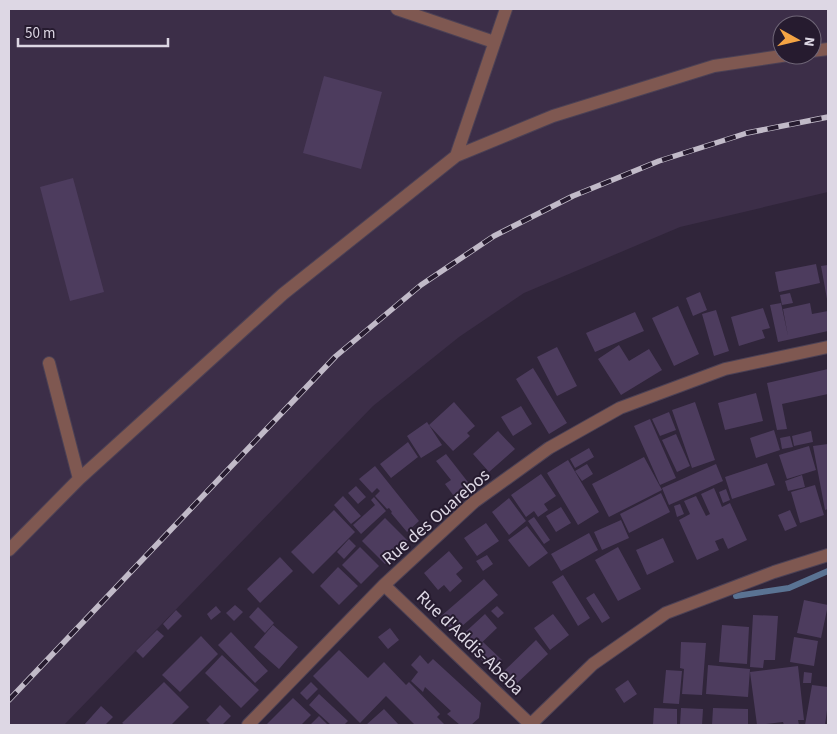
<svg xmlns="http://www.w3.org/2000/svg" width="837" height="734" viewBox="0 0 837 734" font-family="'Source Sans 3',sans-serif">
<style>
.built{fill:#3c2e48;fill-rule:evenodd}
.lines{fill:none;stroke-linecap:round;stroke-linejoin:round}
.stream{stroke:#5a7393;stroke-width:6}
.building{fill:#4d3c5e}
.minor-casing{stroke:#4c4155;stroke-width:14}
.minor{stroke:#7f5851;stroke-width:12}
.rail-casing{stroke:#c1bac8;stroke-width:5.5}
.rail{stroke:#261b2f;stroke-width:4;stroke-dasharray:11;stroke-linecap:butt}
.labels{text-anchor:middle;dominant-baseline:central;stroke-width:4;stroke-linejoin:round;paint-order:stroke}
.street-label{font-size:18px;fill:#ddd7e4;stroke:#261b2f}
</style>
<rect width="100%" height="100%" fill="#30253a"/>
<path class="built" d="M9,9H828V192L680,227L524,293L459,337L373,406L64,725H9ZM782,25H812V55H782Z"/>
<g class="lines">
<path class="stream" d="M736,596L789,588L828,571"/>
</g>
<path class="building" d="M324,76L382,92L361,169L303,153Z
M73,178L104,292L70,301L40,187Z
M816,264L820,283L779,292L775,272Z
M828,265V298L827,299L821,266Z
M700,292L707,310L693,316L686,298Z
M790,293L793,303L782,305L780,295Z
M781,303L788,336L783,309L810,303L812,314L828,311V331L778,342L770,305Z
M678,306L699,354L674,366L652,318Z
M763,308L770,328L762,330L765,338L739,346L731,317Z
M716,310L729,351L714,356L702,314Z
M635,312L644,331L595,352L586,333Z
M619,345L629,361L649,349L662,370L621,395L598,359Z
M557,347L577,386L557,396L537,357Z
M533,368L567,423L549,434L516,379Z
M828,369V394L782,404L787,429L777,430L767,383Z
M756,393L763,421L725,430L718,403Z
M454,402L475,426L467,433L470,436L453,451L429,425Z
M695,402L715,460L692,468L672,410Z
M521,406L532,424L513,436L501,417Z
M669,412L676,430L660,436L652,419Z
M650,419L676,478L660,485L634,426Z
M427,422L442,445L421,458L407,436Z
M774,430L780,450L756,458L750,438Z
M498,431L515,449L489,472L473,454Z
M811,431L813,442L794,446L792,436Z
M676,434L690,466L677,472L662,440Z
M790,436L793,447L782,449L780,438Z
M408,442L418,457L391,478L380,464Z
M828,444V509L825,510L813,446Z
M809,446L816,470L787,479L779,455Z
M589,448L594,457L575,468L570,459Z
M446,454L471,486L456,499L445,484L451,480L436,461Z
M644,457L662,490L609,517L592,484Z
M568,460L599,512L578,525L547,473Z
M767,463L775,485L732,499L725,477Z
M587,464L593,474L582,481L575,471Z
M716,464L723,481L669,505L662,488Z
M375,466L419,521L407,532L391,513L392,512L389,508L387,509L375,496L380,491L377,488L372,493L359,479Z
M541,474L556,496L544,504L548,510L538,517L534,511L526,517L511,495Z
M802,475L805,487L788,491L785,481Z
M815,485L824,515L800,523L791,492Z
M356,486L366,497L358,504L348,493Z
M714,488L722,507L730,503L747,540L728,549L723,538L715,541L719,550L697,560L679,520L690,514L684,501L696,496L706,516L710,514L701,494Z
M726,489L730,500L723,503L719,492Z
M661,493L670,512L629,533L620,514Z
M343,496L361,516L351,524L334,505Z
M374,497L386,511L361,534L353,525L375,505L371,500Z
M509,498L526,521L509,535L492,512Z
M680,504L684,514L677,517L674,506Z
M561,507L571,523L556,532L546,516Z
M334,510L355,532L313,574L291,552Z
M790,510L797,526L785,531L778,515Z
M534,517L550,540L544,544L528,521Z
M385,518L408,541L385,564L362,541Z
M621,520L629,538L602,550L594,532Z
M486,523L499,541L477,556L464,538Z
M527,526L548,553L529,567L508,540Z
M589,533L598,550L561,571L551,554Z
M663,538L674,562L647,575L636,550Z
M349,539L356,546L344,559L337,552Z
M360,547L379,566L361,584L342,565Z
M618,547L641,589L618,601L595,560Z
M449,551L463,568L456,574L462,581L450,592L444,585L438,590L424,573Z
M487,555L493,564L483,571L476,561Z
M280,557L293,571L260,603L247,589Z
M338,567L358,586L339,605L320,586Z
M563,575L590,618L578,626L552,582Z
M484,579L498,595L454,633L440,617Z
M594,593L610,618L602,623L586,598Z
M804,600L828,605L821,638L797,633Z
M235,605L243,612L234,621L226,613Z
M216,606L221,612L211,620L207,614Z
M497,606L504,613L498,618L491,611Z
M258,607L274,623L265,633L249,617Z
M176,610L182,616L168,630L163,624Z
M485,614L497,628L474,650L461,636Z
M553,614L569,635L550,650L534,628Z
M753,615L778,616L775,660H764L763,668L750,667Z
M273,625L298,647L279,669L254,647Z
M722,625L749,627L747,664L719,662Z
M390,628L399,640L388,649L378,637Z
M157,630L164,636L143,658L136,651Z
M231,632L268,671L255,683L218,645Z
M201,636L218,654L180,692L162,675Z
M794,637L818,641L814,666L790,662Z
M536,640L548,654L515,685L503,672Z
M483,642L502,660L493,670L474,653Z
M681,642L706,643L702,695L682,694L684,669L680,668Z
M339,650L368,678L384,662L406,685L409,682L440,714L437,717L445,725H415L386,696L360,723L313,676Z
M222,655L259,690L241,708L205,673Z
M420,655L428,664L433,659L481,703L479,718L471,725H460L447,714L451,711L425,687L423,692L411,681L418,672L411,665Z
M708,665L750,669L748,697L706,694Z
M798,666L804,720H798L799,725H784L783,722L757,725L750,672Z
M666,670L682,671L679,704L663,703Z
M804,672L812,673L811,683H803Z
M628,680L637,694L624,703L615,689Z
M164,682L189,707L171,725H125L122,723Z
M311,682L318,689L307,700L300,693Z
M812,685L828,687V703L825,725H805Z
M319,694L348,721L344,725H331L309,705Z
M293,698L311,715L301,725H266Z
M220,705L231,716L222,725H211L206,720Z
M101,706L113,717L105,725H84Z
M654,708L677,709V725H653Z
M681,708L703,709L702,725H680Z
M713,708L748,709V725H712Z
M384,709L399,725H366Z
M319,716L328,725H310Z"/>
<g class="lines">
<defs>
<path id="minor" d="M397,9L494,42
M812,51L828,49
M456,156L506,9
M49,363L79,479
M9,550L79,479L283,294L456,156L553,116L714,66L788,55
M384,585L531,725
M248,725L384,585L474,502L549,448L620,408L725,369L828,347
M530,725L593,664L666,613L774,572L828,555"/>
</defs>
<use href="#minor" class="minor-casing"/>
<use href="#minor" class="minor"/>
<defs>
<path id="rail" d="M9,700L336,356L421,285L494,236L573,196L659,161L747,133L828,117"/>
</defs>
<use href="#rail" class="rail-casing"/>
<use href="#rail" class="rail"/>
</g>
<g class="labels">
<g class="street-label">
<text transform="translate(436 517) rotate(-41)">Rue des Ouarebos</text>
<text transform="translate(470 643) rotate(44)">Rue d'Addis-Abeba</text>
</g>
</g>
<rect width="837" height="734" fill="none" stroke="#ddd7e4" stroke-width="20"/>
<g transform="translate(797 40) rotate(98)"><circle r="24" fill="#261b2f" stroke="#6f6677"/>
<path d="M0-4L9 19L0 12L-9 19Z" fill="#f4a444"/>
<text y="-8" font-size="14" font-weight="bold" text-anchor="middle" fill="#ddd7e4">N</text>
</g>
<path d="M18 38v8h150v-8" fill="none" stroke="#ddd7e4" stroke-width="2.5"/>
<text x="25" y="38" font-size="15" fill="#ddd7e4" stroke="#261b2f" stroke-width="4" paint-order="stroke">50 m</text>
</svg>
